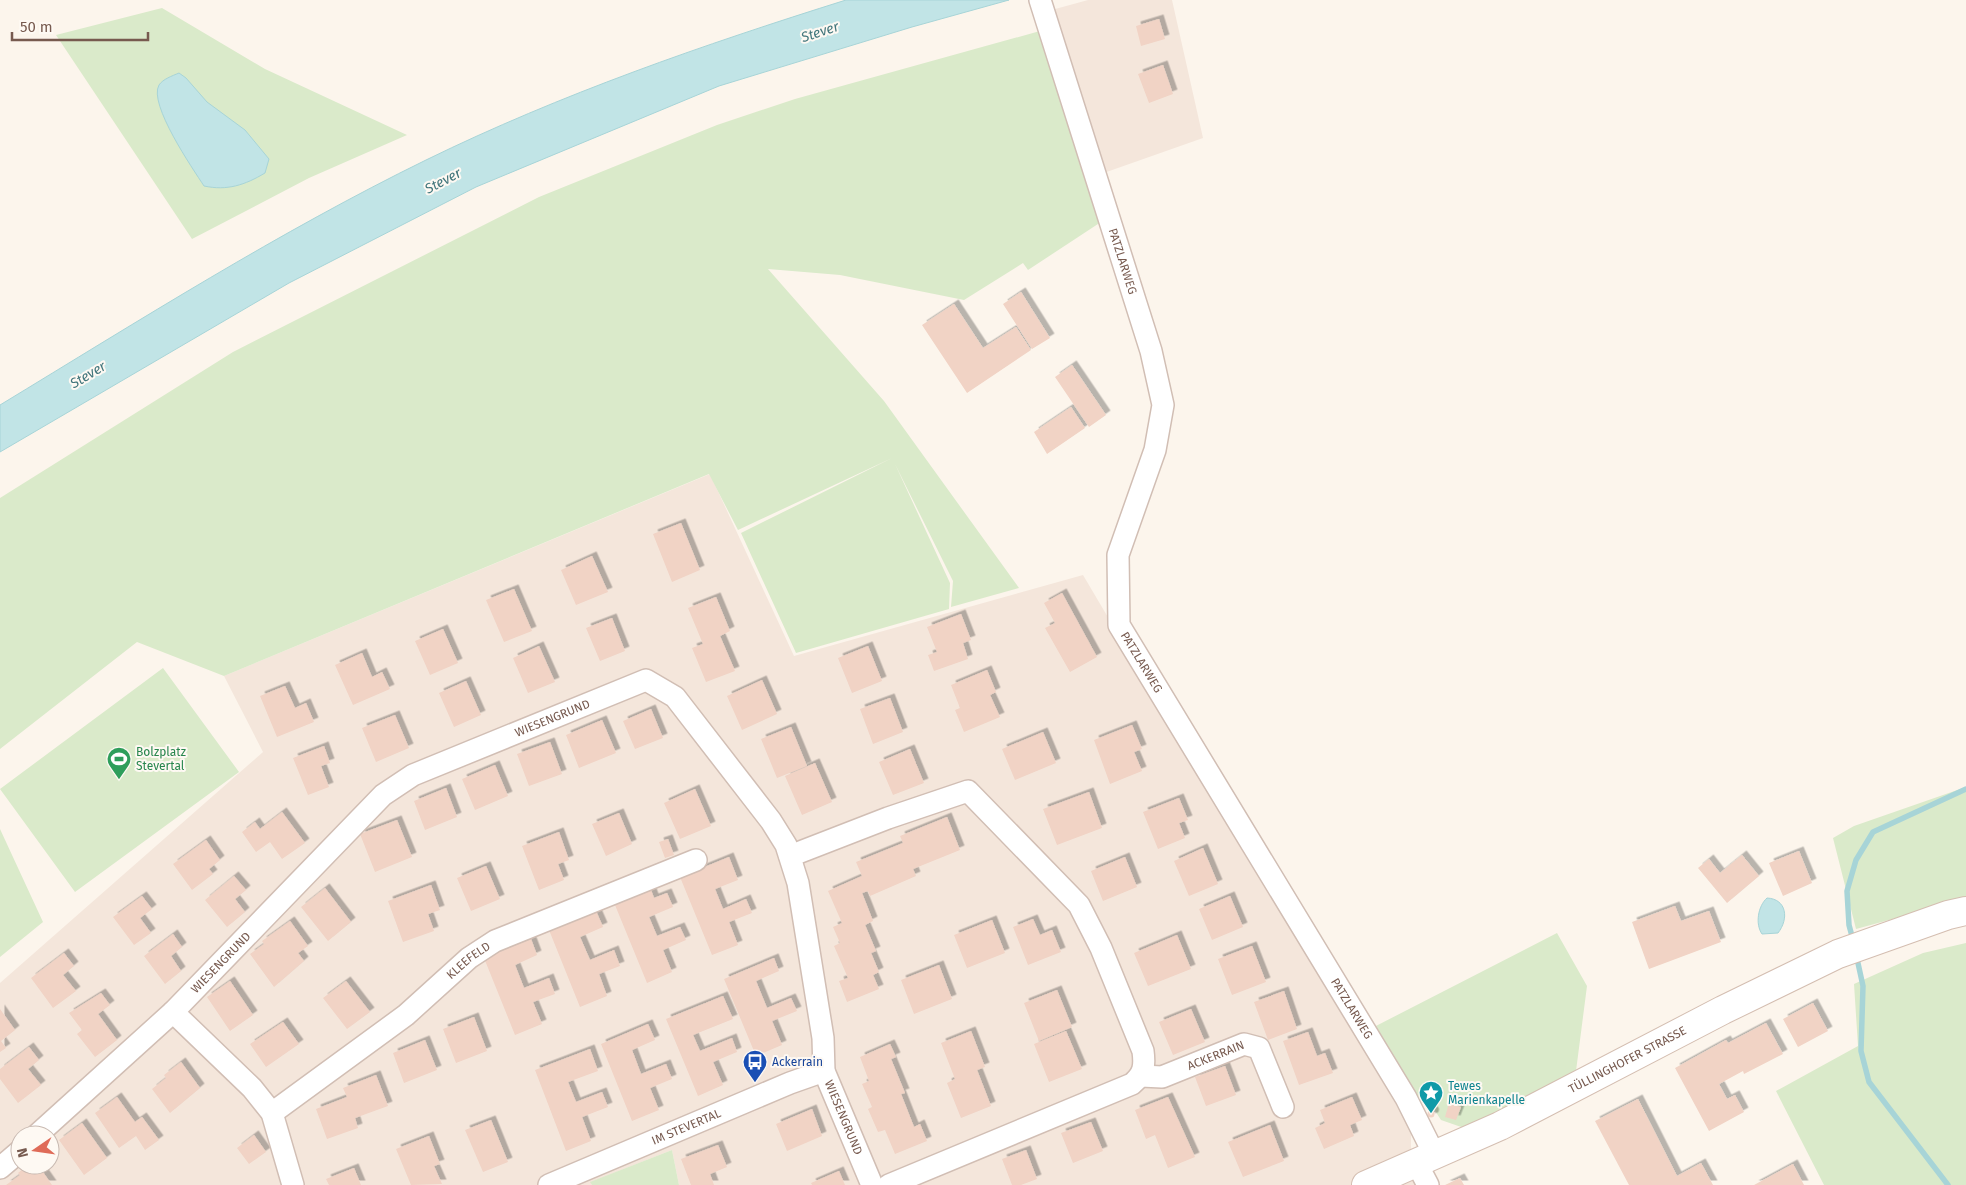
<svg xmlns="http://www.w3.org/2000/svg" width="1966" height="1185" viewBox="0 0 1966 1185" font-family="'Fira Sans',sans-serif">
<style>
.residential{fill:#f4e6db;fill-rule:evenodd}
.green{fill:#daeaca}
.water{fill:#c1e4e6;stroke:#a7d4d7}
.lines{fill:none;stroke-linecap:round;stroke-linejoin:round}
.stream{stroke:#a7d4d7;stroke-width:5.5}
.building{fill:#f1d3c5;filter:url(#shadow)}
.minor-casing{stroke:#d1beb4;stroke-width:24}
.secondary-casing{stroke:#d4beb1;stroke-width:30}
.minor{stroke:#fff;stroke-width:21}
.secondary{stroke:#fff;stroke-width:28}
.labels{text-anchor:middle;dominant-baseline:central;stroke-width:4;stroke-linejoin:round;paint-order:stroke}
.street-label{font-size:12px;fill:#775a4f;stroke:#fef9f3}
.leisure-label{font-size:12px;fill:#27864d;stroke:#fef9f3;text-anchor:start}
.transit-label{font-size:12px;fill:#164399;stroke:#fef9f3;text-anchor:start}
.culture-label{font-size:12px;fill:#0d838f;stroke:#fef9f3;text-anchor:start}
.water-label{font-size:14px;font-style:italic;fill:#42767c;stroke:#fef9f3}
</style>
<defs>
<filter id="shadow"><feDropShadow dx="4.5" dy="-4.5" stdDeviation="0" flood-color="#0004"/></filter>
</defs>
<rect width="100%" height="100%" fill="#fcf5ec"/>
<path class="residential" d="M1088,0H1172L1203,138L1098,175L1048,11Z
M710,474L794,656L1083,575L1411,1130V1164L1422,1185H679L672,1150L591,1182L592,1185H0V983L263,752L224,676ZM20,1135H50V1165H20Z"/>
<path class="green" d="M162,8L265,69L407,135L309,178L192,239L56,35Z
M1040,31L1101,222L1028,270L1023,263L964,300L840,275L768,269L884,401L1019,588L951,607L953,581L895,464L950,583L949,609L796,653L741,533L892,458L738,530L709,474L224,676L137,642L0,749V498L233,352L539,197L717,125L795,99Z
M163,668L239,772L75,892L0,789Z
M1966,787V899L1856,929L1833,838L1854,826Z
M0,829L43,922L0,957Z
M1557,933L1587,986L1576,1071L1467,1129L1441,1120L1432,1106L1413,1097L1372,1028Z
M1966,943V1185H1824L1776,1091L1858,1046L1854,984L1923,953Z
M672,1150L679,1185H592L590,1182Z"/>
<path class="water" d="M846,0H1009L912,27L719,86L476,187L289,283L0,452V405C140,320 279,232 426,160C561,94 703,45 846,0Z
M179,73L186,78L207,102L245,130L269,159L265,173C245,185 227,191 204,186C193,169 148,104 159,85C163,79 172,76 179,73Z
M1767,898C1787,899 1789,919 1778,933L1762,934C1755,924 1758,906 1767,898Z"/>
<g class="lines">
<path class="stream" d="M1853,940L1849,925L1847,891L1856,860L1873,832L1966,789
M1856,954L1863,986L1861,1051L1869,1082L1948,1185"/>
</g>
<path class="building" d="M1159,19L1165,39L1141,46L1136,26Z
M1163,65L1173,94L1149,103L1138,74Z
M1021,292L1050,338L1032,349L1003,304Z
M954,304L983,348L1016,327L1031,350L967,393L922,325Z
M1072,365L1106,415L1089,427L1055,377Z
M1071,407L1085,428L1047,454L1034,432Z
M681,523L700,570L672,582L653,534Z
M592,556L608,592L576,605L561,570Z
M514,589L532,631L504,642L486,600Z
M1062,593L1097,657L1070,672L1045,628L1055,623L1044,603Z
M716,597L730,631L720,636L735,671L706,682L692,648L703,644L688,608Z
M961,614L971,640L963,643L968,659L934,671L928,655L937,652L927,627Z
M612,618L625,651L600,661L586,628Z
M443,629L458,663L430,675L415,641Z
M539,646L555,682L528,693L513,658Z
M868,646L882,681L852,693L838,658Z
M362,653L372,677L382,672L390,689L353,705L335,665Z
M987,670L996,692L990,695L1000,717L964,732L955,710L960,708L951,685Z
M762,680L777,714L742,730L727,696Z
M466,681L481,715L454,727L439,693Z
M285,686L295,708L306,703L314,722L277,737L260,696Z
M890,698L903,732L873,744L860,709Z
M651,709L663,738L635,749L623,721Z
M395,715L409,748L376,762L362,728Z
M602,720L616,753L579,768L566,735Z
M1132,725L1142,749L1134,752L1142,771L1110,784L1094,740Z
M791,727L807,766L777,778L761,739Z
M1043,732L1056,763L1015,780L1002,749Z
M550,742L562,774L529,786L517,754Z
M324,746L330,763L321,766L329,787L308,795L293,758Z
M910,749L924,783L893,795L879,762Z
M815,763L832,802L802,815L785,776Z
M495,765L508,796L475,810L462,779Z
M446,788L457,817L425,830L414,801Z
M695,789L711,826L680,839L664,803Z
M1089,792L1102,828L1057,845L1043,809Z
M1179,798L1188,820L1179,823L1185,838L1158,849L1143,812Z
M282,812L305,843L282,859L270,842L256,852L242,832L255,822L260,829Z
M619,813L632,844L606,856L592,824Z
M947,817L960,850L913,869L916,876L870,896L868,891L862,893L873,921L865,925L876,951L871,953L879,972L873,975L879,989L847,1002L839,981L848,978L834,946L840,943L833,927L842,923L828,891L862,876L856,862L903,843L900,836Z
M397,820L412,857L375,872L360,834Z
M559,832L569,860L558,864L564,880L539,890L522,846Z
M668,839L674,855L665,858L659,842Z
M206,840L220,860L209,869L213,874L192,890L173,864Z
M1203,848L1218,884L1189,896L1174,861Z
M1799,851L1812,883L1783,896L1769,863Z
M1742,855L1759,876L1727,903L1698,868L1709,859L1720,873Z
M729,857L738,880L715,889L723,909L746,899L752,913L729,922L738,945L712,955L680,877Z
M1125,857L1137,887L1103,901L1091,871Z
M486,866L500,899L471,911L457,878Z
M234,876L246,890L235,899L245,912L227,927L205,900Z
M431,885L440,910L428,914L434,931L403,942L388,901Z
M325,888L351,922L328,941L301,907Z
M651,890L654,898L667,893L673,907L649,917L657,936L680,927L686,940L663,950L672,972L647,983L615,905Z
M142,896L152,909L140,918L151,933L134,945L113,917Z
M1230,896L1243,927L1212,940L1199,909Z
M1675,906L1681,921L1709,911L1721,942L1649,969L1632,922Z
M596,911L603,927L580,937L590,960L614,950L620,966L599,974L607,996L580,1007L549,930Z
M1033,919L1040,935L1052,930L1061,952L1028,965L1013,927Z
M992,920L1005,953L967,968L954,935Z
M290,921L308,946L298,953L304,961L274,987L250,954L264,944L262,941Z
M173,934L182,947L171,956L181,971L165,984L144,956Z
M1177,935L1191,969L1148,986L1134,953Z
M531,939L537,955L515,965L524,988L549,978L555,994L533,1002L542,1024L515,1035L484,958Z
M1252,946L1266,982L1232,995L1218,959Z
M64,953L74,966L63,975L76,991L53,1008L31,978Z
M774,958L779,971L756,981L767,1008L791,998L797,1011L772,1021L782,1045L756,1056L724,979Z
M939,965L952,999L914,1014L901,980Z
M230,981L253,1015L230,1031L207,997Z
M346,981L370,1012L347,1029L323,998Z
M1057,990L1072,1027L1039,1041L1024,1003Z
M1284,991L1297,1029L1268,1040L1254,1002Z
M101,993L110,1005L98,1014L117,1040L95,1057L77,1034L82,1030L69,1013Z
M723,996L733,1019L693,1035L700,1051L732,1038L737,1052L713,1062L723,1085L698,1096L666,1019Z
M1813,1003L1828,1031L1798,1047L1783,1019Z
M0,1009L15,1030L1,1041L6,1048L0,1052Z
M1191,1009L1205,1042L1173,1055L1159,1022Z
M474,1017L487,1051L456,1063L443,1029Z
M283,1022L299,1044L266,1067L250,1044Z
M1766,1023L1783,1054L1744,1074L1743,1071L1719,1084L1727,1099L1735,1095L1744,1112L1709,1131L1675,1068L1726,1040L1728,1043Z
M648,1024L655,1040L632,1050L641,1074L666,1064L672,1079L650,1088L659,1110L632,1121L601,1044Z
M971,1031L985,1067L977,1070L991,1106L961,1118L947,1083L955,1079L941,1043Z
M1066,1031L1082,1069L1049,1082L1034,1044Z
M1308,1032L1317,1056L1325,1053L1333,1073L1299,1085L1283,1041Z
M425,1040L437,1070L404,1083L393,1053Z
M890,1044L896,1057L891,1059L905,1093L901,1094L914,1127L920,1124L927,1141L895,1154L885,1130L878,1132L868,1109L872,1107L862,1084L869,1081L860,1057Z
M29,1047L39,1060L28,1069L41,1085L18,1103L0,1079V1069Z
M590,1049L598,1071L568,1082L576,1102L602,1092L608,1107L582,1117L591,1141L566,1151L535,1070Z
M181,1062L200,1088L170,1113L152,1089L166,1078L164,1075Z
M1225,1066L1236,1095L1206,1106L1195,1077Z
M376,1075L388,1106L355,1118L358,1128L327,1139L316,1109L347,1097L343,1088Z
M117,1097L135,1122L142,1117L159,1140L145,1150L136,1136L119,1148L95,1113Z
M1168,1097L1195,1157L1168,1168L1155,1135L1146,1139L1135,1110Z
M1352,1097L1362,1120L1350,1125L1354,1136L1324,1149L1315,1128L1325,1123L1320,1110Z
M1638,1099L1677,1176L1701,1163L1713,1185H1629L1595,1121Z
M1449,1103L1461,1107L1456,1120L1445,1117Z
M812,1109L822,1136L787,1151L776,1124Z
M1427.5 1114a3.5 3.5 0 1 1 7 0a3.5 3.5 0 1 1-7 0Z
M491,1120L508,1162L483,1172L465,1130Z
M1091,1122L1103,1151L1073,1163L1061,1133Z
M82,1123L107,1158L84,1175L59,1140Z
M1270,1125L1284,1161L1243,1177L1228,1142Z
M254,1135L266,1152L249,1164L237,1148Z
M429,1136L440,1164L434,1166L442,1184L411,1185L396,1149Z
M718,1145L727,1167L710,1174L714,1185H691L681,1159Z
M1026,1150L1037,1179L1021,1185H1012L1002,1159Z
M1793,1164L1804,1185H1754Z
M28,1165H38L52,1185H6L20,1175L18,1173Z
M354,1168L361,1185H329L326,1179Z
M839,1171L845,1185H812L811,1183Z
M1460,1178L1464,1185H1445Z"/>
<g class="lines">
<defs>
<g id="minor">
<path id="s1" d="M1040,0L1151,351L1163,405L1155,450L1118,555L1119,625L1406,1098L1435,1156"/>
<path d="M790,856L888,818L968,791L1079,905L1101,948L1143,1051C1145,1066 1144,1074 1132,1084L889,1185"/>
<path d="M173,1012L252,1088L272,1113L293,1185"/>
<path id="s2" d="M1141,1076L1162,1077L1244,1044L1259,1048L1283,1107"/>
<path id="s3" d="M272,1113L406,1015L469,958L495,941L696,860"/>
<path id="s4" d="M37,1135L173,1012L383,795L413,775L646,680L675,697L771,821L786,845L798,883L823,1038L824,1071L872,1185"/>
<path d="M1417,1164L1428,1185"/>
<path d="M0,1168L20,1151"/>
<path id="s5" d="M549,1185L790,1083L824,1071"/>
</g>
<g id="secondary">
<path id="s6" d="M1366,1185L1500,1126L1723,1010L1838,954L1948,915L1966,911"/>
</g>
</defs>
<use href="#minor" class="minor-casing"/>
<use href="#secondary" class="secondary-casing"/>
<use href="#minor" class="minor"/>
<use href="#secondary" class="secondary"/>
</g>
<defs>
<symbol id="stadium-pin" viewBox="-11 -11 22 30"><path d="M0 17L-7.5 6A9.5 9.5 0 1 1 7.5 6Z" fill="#2e9e5b" stroke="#fef9f3"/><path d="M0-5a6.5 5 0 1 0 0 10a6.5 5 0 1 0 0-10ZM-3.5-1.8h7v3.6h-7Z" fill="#fff"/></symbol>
<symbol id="bus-pin" viewBox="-11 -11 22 30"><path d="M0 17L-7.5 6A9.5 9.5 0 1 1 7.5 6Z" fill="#1a4fb4" stroke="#fef9f3"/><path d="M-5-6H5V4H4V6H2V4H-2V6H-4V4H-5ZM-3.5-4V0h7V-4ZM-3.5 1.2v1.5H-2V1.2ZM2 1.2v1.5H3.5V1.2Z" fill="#fff"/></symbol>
<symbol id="sight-pin" viewBox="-11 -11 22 30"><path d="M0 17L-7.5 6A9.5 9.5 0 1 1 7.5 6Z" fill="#0f9aa8" stroke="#fef9f3"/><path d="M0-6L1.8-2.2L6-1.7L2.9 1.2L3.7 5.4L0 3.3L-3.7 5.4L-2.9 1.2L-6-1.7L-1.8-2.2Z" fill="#fff"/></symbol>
</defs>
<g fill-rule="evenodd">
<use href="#stadium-pin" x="105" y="745" width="28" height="38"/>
<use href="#bus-pin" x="741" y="1048" width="28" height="38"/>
<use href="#sight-pin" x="1417" y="1079" width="28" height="38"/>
</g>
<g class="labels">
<g class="street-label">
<text stroke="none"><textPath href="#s1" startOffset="274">PATZLARWEG</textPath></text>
<text stroke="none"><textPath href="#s1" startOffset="694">PATZLARWEG</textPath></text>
<text stroke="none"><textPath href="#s4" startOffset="672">WIESENGRUND</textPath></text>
<text stroke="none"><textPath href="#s3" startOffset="249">KLEEFELD</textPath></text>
<text stroke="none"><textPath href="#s4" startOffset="252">WIESENGRUND</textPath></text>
<text stroke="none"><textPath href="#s1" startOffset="1099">PATZLARWEG</textPath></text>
<text stroke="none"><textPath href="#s2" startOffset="79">ACKERRAIN</textPath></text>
<text stroke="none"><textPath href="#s6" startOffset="290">TÜLLINGHOFER STRASSE</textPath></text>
<text stroke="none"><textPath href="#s4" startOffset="1272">WIESENGRUND</textPath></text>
<text stroke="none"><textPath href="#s5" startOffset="149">IM STEVERTAL</textPath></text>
</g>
<g class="leisure-label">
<text x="136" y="752">Bolzplatz<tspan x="136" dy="14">Stevertal</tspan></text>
</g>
<g class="transit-label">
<text x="772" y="1062">Ackerrain</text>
</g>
<g class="culture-label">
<text x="1448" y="1086">Tewes<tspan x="1448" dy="14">Marienkapelle</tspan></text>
</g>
<g class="water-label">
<text transform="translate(820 32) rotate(-18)">Stever</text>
<text transform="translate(443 181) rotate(-28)">Stever</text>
<text transform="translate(88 375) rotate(-31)">Stever</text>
</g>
</g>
<g transform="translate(35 1150) rotate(257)"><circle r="24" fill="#fef9f3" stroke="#c8b9b1"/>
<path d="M0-4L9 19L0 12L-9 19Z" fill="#df6b58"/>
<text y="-8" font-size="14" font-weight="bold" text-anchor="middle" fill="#775a4f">N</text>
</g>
<path d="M12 32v8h136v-8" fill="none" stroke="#775a4f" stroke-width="2.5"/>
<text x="20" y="32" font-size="15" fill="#775a4f" stroke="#fef9f3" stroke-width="4" paint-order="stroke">50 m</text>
</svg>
